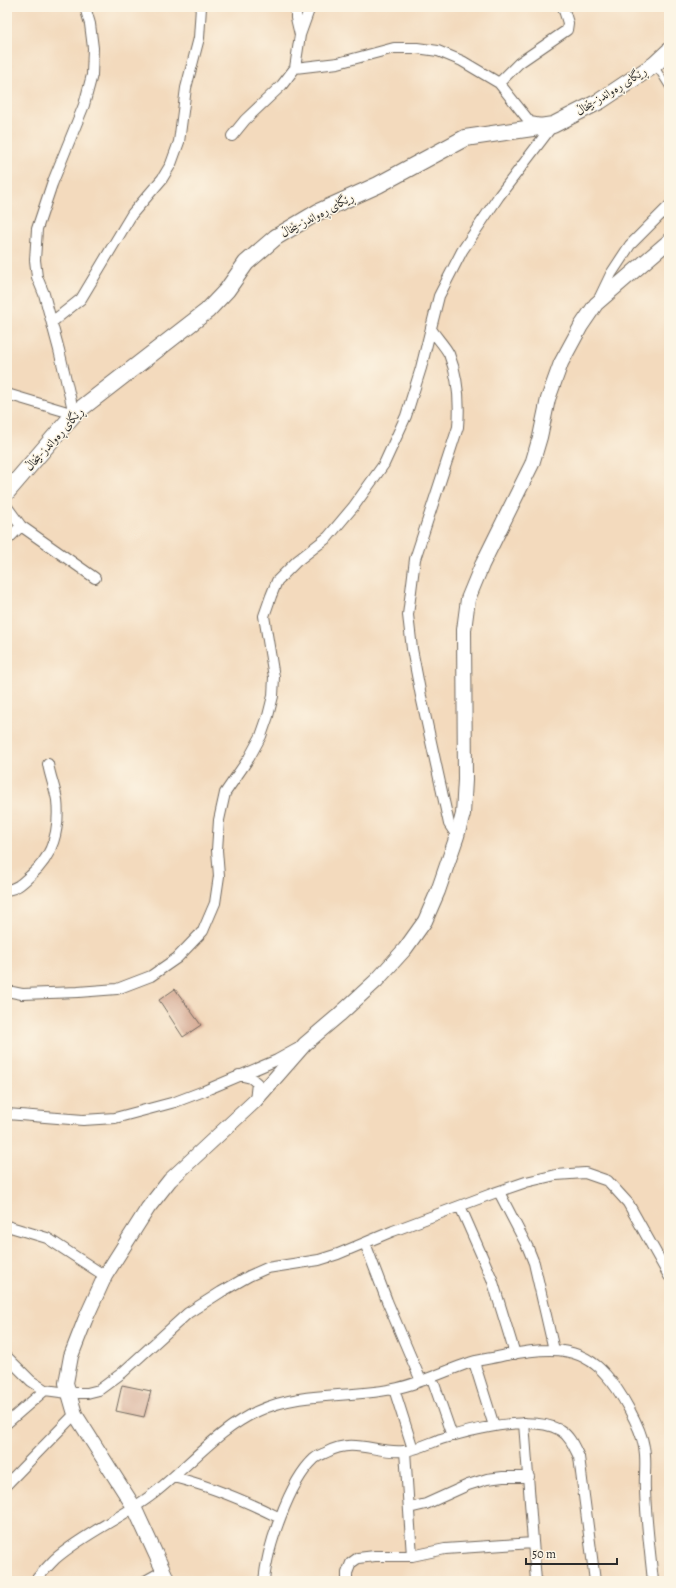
<svg xmlns="http://www.w3.org/2000/svg" width="676" height="1588" viewBox="0 0 676 1588" font-family="Alegreya,Amiri,serif">
<style>
.building{fill:#d6aa94}
.lines{fill:none;stroke-linecap:round;stroke-linejoin:round}
.lane-casing{stroke:#71685e;stroke-width:7}
.street-casing{stroke:#71685e;stroke-width:12}
.secondary-casing{stroke:#71685e;stroke-width:16}
.primary-casing{stroke:#71685e;stroke-width:18}
.lane{stroke:#fff;stroke-width:5}
.street{stroke:#fff;stroke-width:10}
.secondary{stroke:#fff;stroke-width:14}
.primary{stroke:#fff;stroke-width:16}
.labels{text-anchor:middle;dominant-baseline:central;stroke-width:3;stroke-linejoin:round;paint-order:stroke}
.street-label{font-size:12px;fill:#2b2b2b;stroke:#fcf5e5}
</style>
<rect width="100%" height="100%" fill="#fcf5e5"/>
<filter id="ink" filterUnits="userSpaceOnUse"><feTurbulence type="fractalNoise" baseFrequency=".025" numOctaves="2"/><feDisplacementMap in="SourceGraphic" scale="8" xChannelSelector="R" yChannelSelector="G"/><feConvolveMatrix kernelMatrix="1 2 1 2 8 2 1 2 1" color-interpolation-filters="sRGB"/></filter>
<filter id="wash" filterUnits="userSpaceOnUse"><feTurbulence type="fractalNoise" baseFrequency=".012" numOctaves="4" result="noise"/><feDisplacementMap in="SourceGraphic" scale="16" xChannelSelector="R" yChannelSelector="G"/><feGaussianBlur stdDeviation="0.9" result="paint"/><feColorMatrix in="noise" values="0 0 0 0 0 0 0 0 0 0 0 0 0 0 0 0 0 1.4 0 .05"/><feComposite in="paint" operator="in"/></filter>
<g filter="url(#wash)">
<rect width="100%" height="100%" fill="#f3dabd"/>
<g id="blocks">
<path class="building" d="M175,989L201,1025L183,1037L159,1000Z
M122,1385L151,1391L144,1417L116,1411Z"/>
</g>
</g>
<g filter="url(#ink)">
<use href="#blocks" fill-opacity="0" stroke="#71685e" stroke-width="1"/>
<g class="lines">
<defs>
<path id="lane" d="M656,67L669,88"/>
<path id="street" d="M296,7V18L300,35
M295,68L338,63L394,48H417L438,51L462,61L499,83L530,122L541,124
M499,83L519,63L567,30L568,23L563,7
M232,136L245,120L282,85L295,68L300,35L310,7
M599,299L611,274L630,245L669,206
M52,322L81,299L132,214L162,179L171,164L179,142L186,88L199,38L201,7
M431,329C436,337 445,346 449,354C458,377 460,403 458,427L415,559L408,615L412,649L421,696L449,824L457,836
M7,394L74,414L59,350L44,294L37,277L35,260L37,229L52,184L84,105L92,75L93,48L90,24L85,7
M7,507L21,526L95,578
M7,540L21,526
M7,890C18,888 22,883 30,876C53,857 60,829 57,800C55,788 50,776 48,764
M7,991L22,994L78,992L117,989L151,976L177,958L203,931L215,903L219,876L217,850L219,820L225,793L249,758L261,736L268,716L273,696L274,677L264,616L271,596L277,581L297,561L328,537L354,506L384,464L406,416L421,368L439,296L462,251L499,196L553,125
M239,1075L251,1078L257,1083L255,1101
M7,1114L83,1120L115,1118L175,1102L204,1091L277,1060L297,1049
M499,1192L528,1248L534,1263L554,1350
M460,1206L492,1279L515,1354
M7,1226L47,1238L105,1276
M365,1243L387,1301L421,1381
M7,1357L31,1381L45,1390L68,1393H87L99,1390L122,1373L188,1313L221,1292L249,1276L267,1268L319,1260L338,1254L393,1231L494,1193L526,1182L556,1175L585,1173L608,1181L628,1203L669,1276
M474,1362L494,1426
M432,1378L452,1436
M394,1389L413,1449
M7,1423L45,1390
M524,1423L536,1581
M405,1451L412,1556
M173,1477C211,1486 246,1501 280,1518
M7,1484L75,1414
M409,1508L426,1504L468,1485L487,1479L503,1477H529
M35,1581C41,1574 48,1566 55,1559C85,1533 122,1518 153,1494C187,1468 218,1429 258,1411C303,1390 351,1399 398,1388C424,1382 447,1370 472,1362C483,1359 495,1358 506,1355C542,1348 579,1343 606,1375C620,1390 641,1427 644,1447C647,1461 644,1476 645,1490C646,1521 650,1551 653,1581
M145,1581L163,1571
M264,1581C267,1548 289,1482 314,1459C317,1456 323,1454 327,1452C355,1437 376,1454 404,1451C416,1450 430,1443 441,1439C471,1430 531,1414 560,1430C570,1436 574,1447 579,1457L595,1581
M347,1581V1573L351,1563L358,1558L375,1556H412L445,1549L533,1543"/>
<path id="secondary" d="M168,1581L134,1507L75,1414L66,1383L71,1356L85,1320L105,1276L148,1208L170,1180L255,1101L305,1044L339,1015L377,980L405,949L425,921L438,891L457,836L463,814L465,780L464,630L468,599L482,565L532,464L540,437L548,399L561,363L581,326L596,304L669,241"/>
<path id="primary" d="M7,492L74,414L207,311L227,290L246,263L276,237L318,212L378,185L465,138L553,125L600,101L654,65L669,51"/>
</defs>
<use href="#lane" class="lane-casing"/>
<use href="#street" class="street-casing"/>
<use href="#secondary" class="secondary-casing"/>
<use href="#primary" class="primary-casing"/>
<use href="#lane" class="lane"/>
<use href="#street" class="street"/>
<use href="#secondary" class="secondary"/>
<use href="#primary" class="primary"/>
</g>
</g>
<g class="labels">
<g class="street-label">
<text transform="translate(611 91) rotate(-32)">ڕێگای ڕەواندز-بێخاڵ</text>
<text transform="translate(317 215) rotate(-28)">ڕێگای ڕەواندز-بێخاڵ</text>
<text transform="translate(54 439) rotate(-48)">ڕێگای ڕەواندز-بێخاڵ</text>
</g>
</g>
<rect width="676" height="1588" fill="none" stroke="#fcf5e5" stroke-width="24"/>
<path d="M526 1558v6h91v-6" fill="none" stroke="#2b2b2b" stroke-width="2"/>
<text x="532" y="1558" font-size="12" fill="#2b2b2b" stroke="#fcf5e5" stroke-width="3" paint-order="stroke">50 m</text>
</svg>
